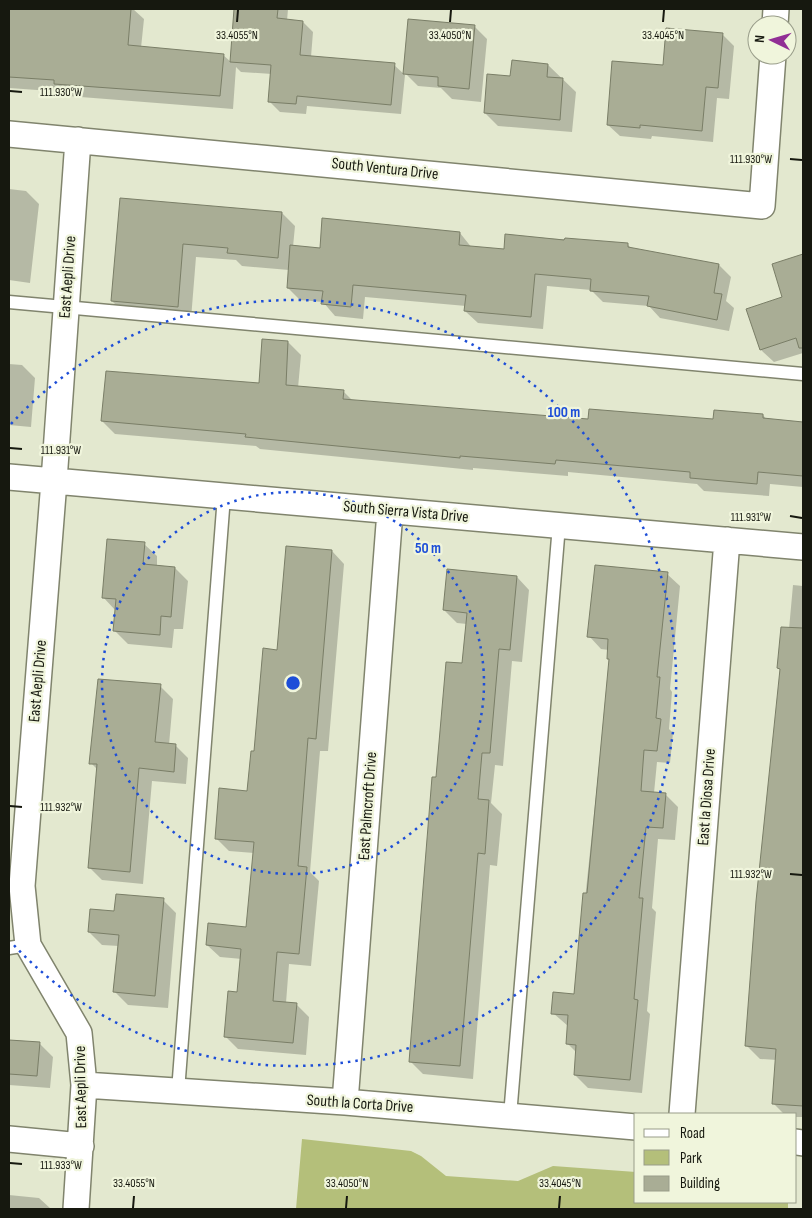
<svg xmlns="http://www.w3.org/2000/svg" width="812" height="1218" viewBox="0 0 812 1218" font-family="'Sofia Sans Condensed',sans-serif">
<style>
.green{fill:#b4bf7a}
.shadow{fill:#0003}
.building{fill:#a9ad95;stroke:#7a7e67}
.lines{fill:none;stroke-linecap:round;stroke-linejoin:round}
.service-casing{stroke:#80846d;stroke-width:15}
.minor-casing{stroke:#80846d;stroke-width:28}
.service{stroke:#fff;stroke-width:12}
.minor{stroke:#fff;stroke-width:25}
.ticks{fill:none;stroke:#16180f;stroke-width:2}
.ring{fill:none;stroke:#1d4ed8;stroke-width:2.5;stroke-dasharray:2.5 5}
.labels{text-anchor:middle;dominant-baseline:central;stroke-width:4.5;stroke-linejoin:round;paint-order:stroke}
.street-label{font-size:16px;fill:#16180f;stroke:#f0f5dc}
.ticks-label{font-size:12px;text-anchor:middle;fill:#16180f;stroke:#f0f5dc;stroke-width:4.5;stroke-linejoin:round;paint-order:stroke}
.centre{fill:#1d4ed8;stroke:#f0f5dc;stroke-width:2.5}
.ring-label{font-size:15px;text-anchor:middle;font-weight:bold;fill:#1d4ed8;stroke:#f0f5dc;stroke-width:4.5;stroke-linejoin:round;paint-order:stroke}
</style>
<rect width="100%" height="100%" fill="#e3e8cf"/>
<path class="green" d="M302,1139L411,1151L421,1156L446,1176L518,1181L553,1166L636,1172V1202H788V1209H296Z"/>
<path class="shadow" d="M9,9H133L144,19L141,48L223,55L231,62L235,9H288L287,21L303,22L313,32L311,57L394,65L405,75L401,114L307,106L306,114L280,112L270,102L272,74L241,72L236,67L233,109L68,96L65,92L9,88Z
M474,26L487,39L481,102L452,99L441,88L418,86L405,73Z
M722,34L734,46L729,99L717,98L713,142L652,136L651,139L620,136L608,125L664,66Z
M548,65L576,92L572,132L498,126L485,113L511,77Z
M9,189L26,191L39,204L30,283L9,280Z
M121,199L282,213L295,226L293,247L321,249L460,233L472,248L505,251L506,235L627,244L632,249L719,265L731,277L726,301L734,308L729,331L660,318L649,306L603,302L591,290L547,286L543,329L478,323L465,311L466,306L365,297L363,319L335,316L323,302L300,300L288,288L289,270L242,266L236,260L196,257L191,319L125,314L112,301Z
M803,255V353L774,362L761,350L784,298L773,265Z
M288,342L301,355L298,388L343,391L353,401L589,420L714,421L763,415L767,420L803,423V487L770,484L769,496L704,491L697,484L568,472V476L473,468V470L260,449L256,446L115,434L102,421L260,385Z
M9,364L22,365L35,378L31,427L9,425Z
M144,544L157,556V566L175,568L188,581L183,629H174L172,648L128,644L115,631L116,611L103,597Z
M332,551L344,564L328,751H320L310,872L319,881L311,966L289,964L286,1003L296,1004L309,1017L306,1055L238,1049L226,1037L239,993L242,959L220,957L207,945L247,928L254,853L229,851L216,838L248,792L255,752L278,651Z
M667,574L680,586L670,689L672,692L669,729L673,733L670,763L657,762L654,793L665,794L678,807L675,840L658,839L652,908L656,912L647,1011L650,1014L642,1093L588,1088L575,1075L577,1053L567,1043L568,1026L553,1013L575,995L610,661L608,658L609,650L601,649L589,636Z
M517,577L529,590L522,662L512,661L503,766L495,765L491,803L502,814L497,866L490,865L473,1079L423,1074L410,1061L437,779L463,664L467,624L457,623L444,610Z
M793,585L803,586V1117H796V1114H784L773,1103L777,1060L760,1059L747,1046L781,670L778,668L789,629Z
M160,686L173,699L169,745H175L188,758L186,784L152,781L143,884L102,880L89,867L98,770L91,763Z
M163,900L176,913L168,1008L128,1005L115,992L119,946L102,945L89,932L116,913Z
M9,1041L40,1044L53,1057L50,1088L9,1085Z
M9,1195L39,1198L51,1209H9Z"/>
<path class="building" d="M9,9H131L128,45L224,54L220,96L54,84V80L9,77Z
M234,9H278L277,18L303,21L300,55L395,63L391,105L297,96L296,104L268,102L271,65L230,62Z
M408,19L475,25L469,89L438,86V77L403,74Z
M666,28L723,33L718,88L706,87L702,131L640,125V128L607,125L612,61L663,65Z
M512,60L548,64L547,77L563,78L560,120L484,113L487,74L510,76Z
M120,198L282,212L278,258L227,253L228,248L183,244L178,307L111,301Z
M322,218L460,232L459,245L504,249L505,234L564,240L565,238L628,243V247L719,264L714,293L722,294L717,320L647,306L649,296L590,291L591,279L535,274L531,317L464,311L466,295L353,285L351,307L321,304L323,291L287,288L290,245L320,248Z
M803,254V348H799L796,338L760,350L746,309L782,297L772,264Z
M262,339L288,341L286,385L344,390L343,399L588,419L589,409L713,419L714,410L763,414V418L803,422V476L758,472L757,484L690,478V472L556,460L555,464L460,456V458L245,437L246,434L101,421L106,371L259,383Z
M107,539L145,542L143,564L175,567L171,617L161,616L160,635L113,631L116,599L102,598Z
M286,546L332,550L316,739L308,738L298,866L307,867L299,954L277,952L273,1001L297,1003L293,1043L224,1037L228,991L237,992L241,949L206,945L208,923L246,927L254,842L215,839L219,788L247,791L251,751H254L263,648L277,650Z
M595,565L668,572L657,677H660L656,718L661,719L657,751L644,750L641,791L666,793L663,828L646,827L639,898H643L634,999L638,1000L630,1080L574,1075L576,1045L566,1044L568,1015L551,1014L553,992L574,994L583,893H587L597,787L609,659H607L608,639L587,637Z
M447,569L517,576L510,650L499,649L490,753H482L478,799L489,800L485,854L478,853L460,1066L409,1062L432,777H436L446,662L462,663L467,613L443,610Z
M781,627L803,628V1106L772,1104L776,1049L745,1046L756,901L780,669L777,668Z
M98,679L161,684L155,742L176,744L174,772L139,768L130,872L88,868L97,764H89Z
M116,894L164,898L155,996L113,992L119,935L88,932L90,909L114,911Z
M9,1040L40,1042L37,1076L9,1074Z"/>
<g class="lines">
<defs>
<path id="service" d="M9,302L803,374
M9,948L28,945
M178,1091L224,496
M510,1116L559,525"/>
<path id="minor" d="M775,25L776,9
M9,134L762,206L773,55
M9,477L803,547
M84,1085L345,1102L636,1127
M345,1102L390,511
M682,1114L727,540
M9,1139L81,1146
M796,1142L803,1143
M76,1209L84,1085L79,1033L28,945L22,886L54,481L78,140"/>
</defs>
<use href="#service" class="service-casing"/>
<use href="#minor" class="minor-casing"/>
<use href="#service" class="service"/>
<use href="#minor" class="minor"/>
</g>
<path class="ticks" d="M237,22L238,10M450,22L451,10M663,22L664,10M10,91L22,92M790,159L802,160M10,448L22,449M790,516L802,518M10,806L22,807M790,874L802,875M10,1163L22,1164M133,1208L134,1196M346,1208L347,1196M559,1208L560,1196"/>
<g class="ring">
<circle cx="293" cy="683" r="191"/>
<path d="M11 424A383 383 0 1 1 11 942"/>
</g>
<g class="labels">
<g class="street-label">
<text transform="translate(385 169) rotate(6)">South Ventura Drive</text>
<text transform="translate(68 277) rotate(-86)">East Aepli Drive</text>
<text transform="translate(406 512) rotate(5)">South Sierra Vista Drive</text>
<text transform="translate(38 681) rotate(-85)">East Aepli Drive</text>
<text transform="translate(707 797) rotate(-86)">East la Diosa Drive</text>
<text transform="translate(368 806) rotate(-86)">East Palmcroft Drive</text>
<text transform="translate(81 1087) rotate(-91)">East Aepli Drive</text>
<text transform="translate(360 1104) rotate(4)">South la Corta Drive</text>
</g>
</g>
<g class="ticks-label">
<text x="237" y="39">33.4055°N</text>
<text x="450" y="39">33.4050°N</text>
<text x="663" y="39">33.4045°N</text>
<text x="61" y="96">111.930°W</text>
<text x="751" y="163">111.930°W</text>
<text x="61" y="454">111.931°W</text>
<text x="751" y="521">111.931°W</text>
<text x="61" y="811">111.932°W</text>
<text x="751" y="878">111.932°W</text>
<text x="61" y="1169">111.933°W</text>
<text x="134" y="1187">33.4055°N</text>
<text x="347" y="1187">33.4050°N</text>
<text x="560" y="1187">33.4045°N</text>
</g>
<circle cx="293" cy="683" r="8" class="centre"/>
<g class="ring-label">
<text x="564" y="417">100 m</text>
<text x="428" y="553">50 m</text>
</g>
<rect width="812" height="1218" fill="none" stroke="#16180f" stroke-width="20"/>
<rect x="634" y="1113" width="162" height="90" fill="#f0f5dc" stroke="#999d8a"/>
<rect x="644" y="1129" width="25" height="8" fill="#ffffff" stroke="#999d8a"/>
<text x="680" y="1138" font-size="15" fill="#16180f">Road</text>
<rect x="644" y="1150" width="25" height="15" fill="#b4bf7a" stroke="#999d8a"/>
<text x="680" y="1163" font-size="15" fill="#16180f">Park</text>
<rect x="644" y="1176" width="25" height="15" fill="#a9ad95" stroke="#999d8a"/>
<text x="680" y="1188" font-size="15" fill="#16180f">Building</text>
<g transform="translate(772 40) rotate(275)"><circle r="24" fill="#f0f5dc" stroke="#999d8a"/>
<path d="M0-4L9 19L0 12L-9 19Z" fill="#912e95"/>
<text y="-8" font-size="14" font-weight="bold" text-anchor="middle" fill="#16180f">N</text>
</g>
</svg>
